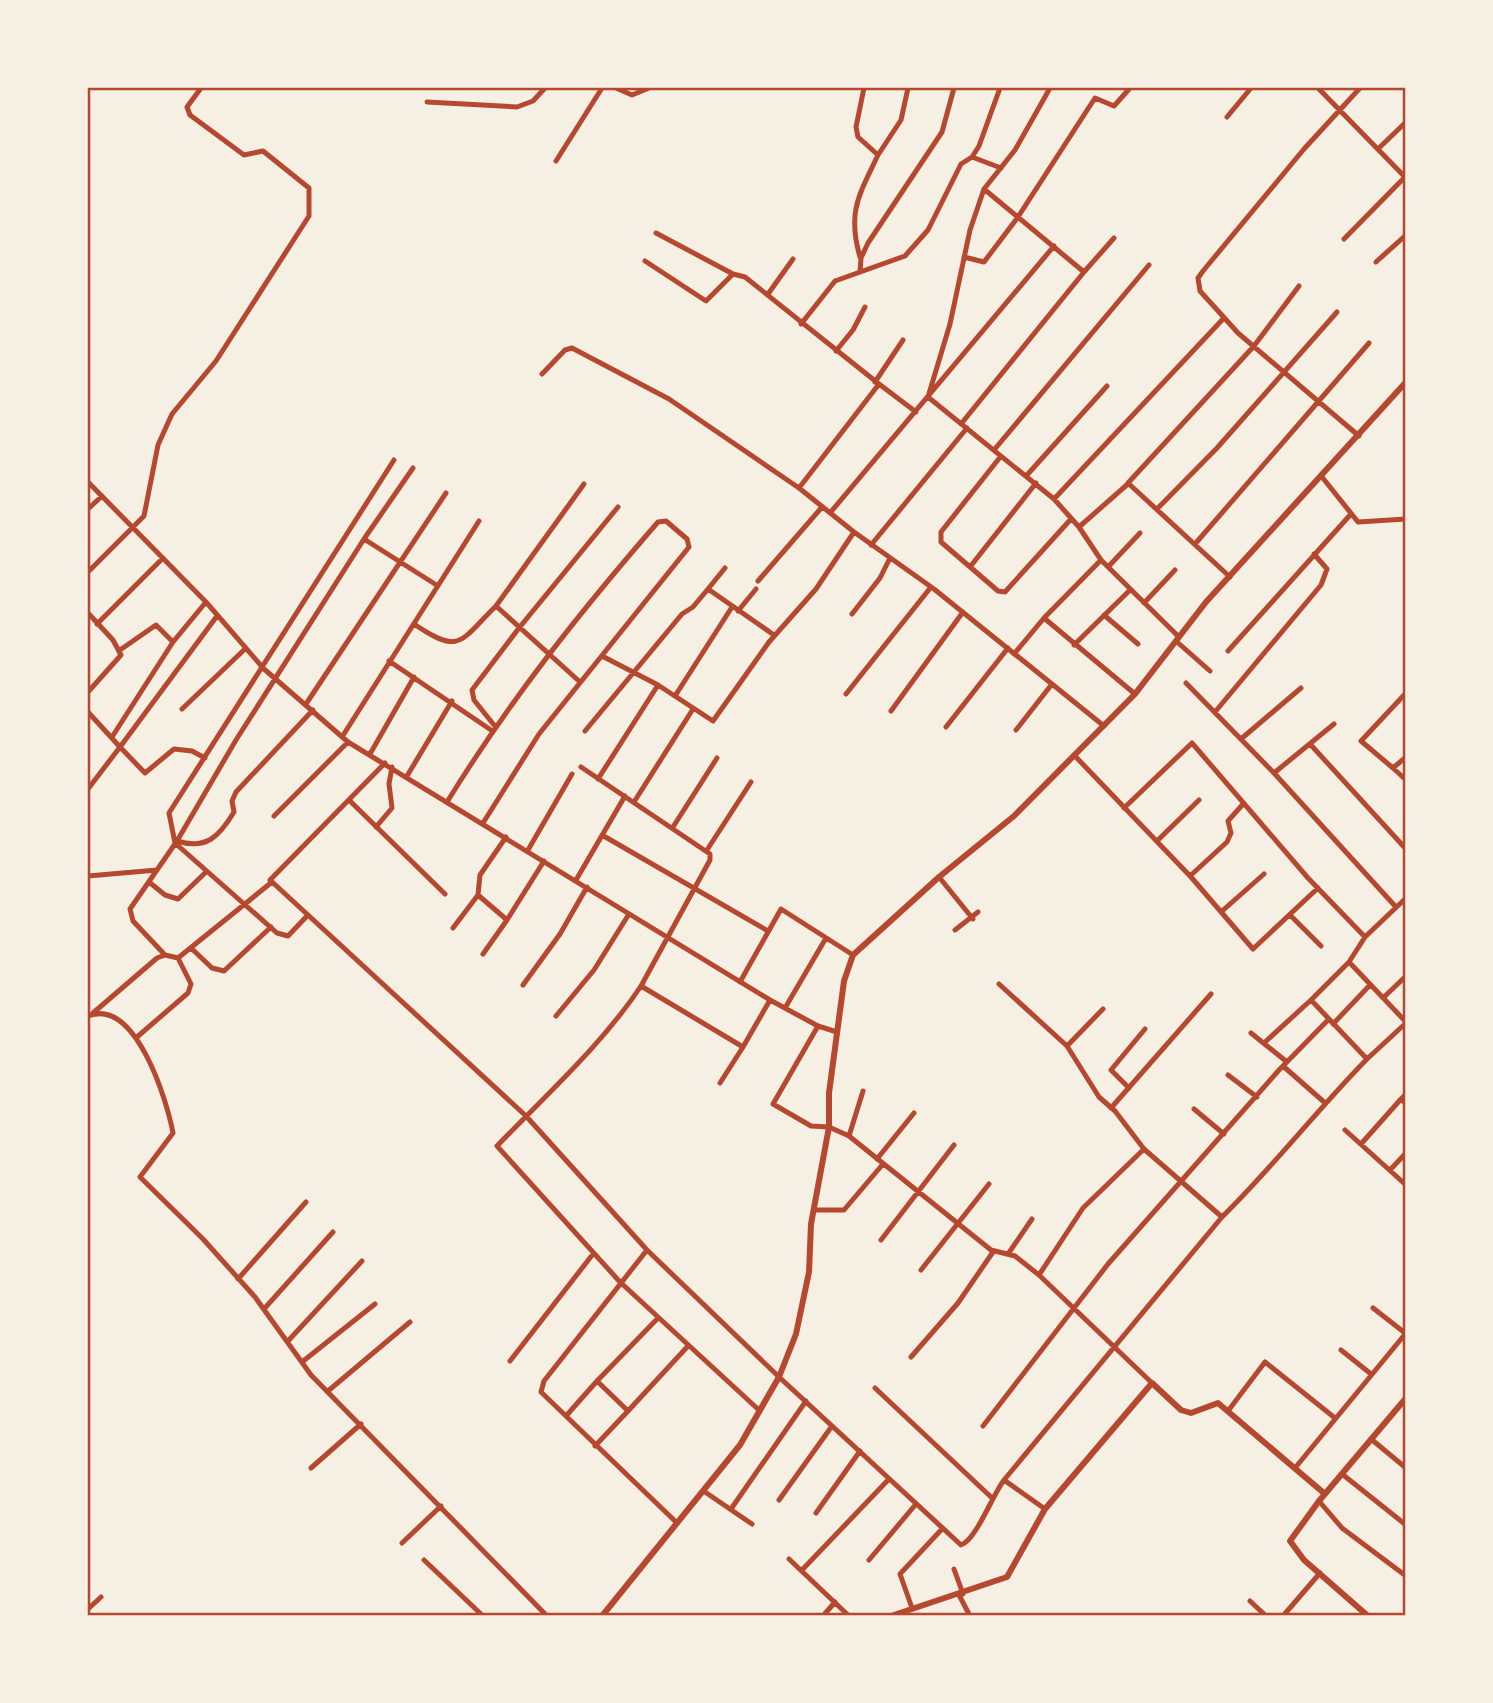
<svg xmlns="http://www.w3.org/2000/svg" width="1493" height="1703" viewBox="0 0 1493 1703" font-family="Roboto,sans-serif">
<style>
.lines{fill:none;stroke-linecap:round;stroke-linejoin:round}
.minor{stroke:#b5482f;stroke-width:5}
.tertiary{stroke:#b5482f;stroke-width:6}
.neatline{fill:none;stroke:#b5482f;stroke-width:2.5}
</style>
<rect width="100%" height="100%" fill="#f6efe4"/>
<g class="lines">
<path class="minor" d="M616,88L632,95L649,88
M1050,88L1015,150L984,189L970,230L950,324L928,397L1054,499L1079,527L1101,560L1179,637
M1318,88L1406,178
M427,102L517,107L533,101L545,88
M1227,117L1251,88
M1379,148L1406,122
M878,155L901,120L908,88
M972,157L1001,168
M556,161L602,88
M656,233L733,274L745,277L879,384
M1344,239L1405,177
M860,257C847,212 859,195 878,155L858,137L856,127L864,88
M964,257L984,262L1018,217L1095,98L1114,106L1130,88
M645,261L706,301L733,274
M1376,262L1406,235
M860,272L861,258L868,243L942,132L954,88
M1084,272L1114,238
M768,294L793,259
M801,324L835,281L905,256L928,230L961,164L972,157L979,146L1000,88
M836,351L853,330L865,307
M542,374L565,350L572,348L669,399L799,488L854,532L934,589L1104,726
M875,382L903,340
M961,424L1084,272L984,189
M1359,436L1238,333L1200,291L1198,278L1203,271L1304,149L1360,88
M994,450L1149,265
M1001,456L941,532V542L998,591L1005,592L1071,519
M1027,475L1107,386
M1322,477L1358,522L1406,519
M88,482L206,602L264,669L348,742L770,1000L818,1026L837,1032
M799,488L879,384L916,412
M1054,499L1223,319
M88,509L102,496
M1157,509L1217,448L1337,312
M830,513L1054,246
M1079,527L1129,483
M364,539L438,586
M1195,544L1369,343
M871,545L967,428
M970,567L1036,483
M1108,567L1140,533
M88,572L144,516L158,445L172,414L216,361L309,216V188L263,151L244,155L190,115L187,107L201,88
M1230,577L1128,483L1254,346L1299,286
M758,581L822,507
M708,589L725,568
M1144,603L1175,570
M496,606L584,484
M738,611L756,589
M88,613L113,640L121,655L88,692
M852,614L880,578L890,558
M1104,615L1138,644
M1044,618L1135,694
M97,624L163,558
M414,624C461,656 460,641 496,606L580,682
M1176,641L1210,671
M1074,645L1130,590
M120,650L156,625L173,642
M1228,651L1351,514
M1014,654L1044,618L1101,560
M602,656L658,685
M389,661L491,730
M1186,683L1274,773L1395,906
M1406,693L1361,741L1393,768L1406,757
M846,694L931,587
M675,696L732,607
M306,704L446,493
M182,709L246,648
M891,711L963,612
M88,712L120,747L88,789
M1215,712L1321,585L1327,569L1314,554
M494,725L474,700L472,690L519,628L618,507
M946,727L1008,648
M1016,730L1052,684
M585,731L682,614L693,607L708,589L774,635
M112,737L173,642L206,602
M342,737L479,521
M1241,739L1301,688
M1310,744L1406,849
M370,754L414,677
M1074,755L1191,877L1253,949L1318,888
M205,758L192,751L174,749L145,773L120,747L217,616
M385,763L270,880L526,1116L647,1250L779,1377L961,1545C976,1540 992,1496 1004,1480L1045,1509
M581,767L710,854V860L641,986L743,1047L770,1000
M1393,768L1406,780
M1274,773L1334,724
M407,776L452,701
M598,779L658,685L713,721L769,642L816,589L854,532
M349,800L445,894
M447,802C510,700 579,613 658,522L666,521L687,539L689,547L539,734L483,823
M634,802L693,709
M1124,808L1192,743L1308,878L1365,937
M274,816L348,742
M376,827L392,808L389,784L392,767
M673,827L717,758
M602,835L768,931
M506,837L480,875L478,895L507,920L544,861
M177,841C206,850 219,837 234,812L232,801L236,792L313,710
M1157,841L1199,800
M528,850L572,774
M707,850L751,782
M88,876L157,870
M1190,876L1227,842L1231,833L1228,821L1244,803
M939,877L973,919
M576,880L625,796
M149,882L165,895L178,899L206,872
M1221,912L1264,874
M1290,915L1321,946
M307,916L288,936L277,933L175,843L169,813L394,460
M453,928L478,895
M955,930L978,912
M191,948L212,968L224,971L271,927
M483,954L507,920
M165,955L133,921L130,909L177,841L236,740L364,539L413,468
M1349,962L1406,1022
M740,982L781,909L853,955
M643,983C603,1044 547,1094 497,1146L620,1282L760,1411
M999,984L1067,1046L1099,1097L1115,1111L1144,1149L1083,1208L1039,1275
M523,985L560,934L587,887
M1383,998L1406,976
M785,1008L826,938
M93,1013L157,958L165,955L178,958L272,882
M88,1016C136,997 167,1101 173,1133L140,1177L203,1239L255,1297L311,1375L547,1616
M556,1016L594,970L629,914
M1333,1024L1370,985
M818,1026L773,1104L811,1126L829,1127L849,1136L991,1250L1015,1256L1039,1275L1152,1383
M1251,1033L1287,1062
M137,1037L188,993L191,984L178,958
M1264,1043L1311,1000
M1067,1046L1103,1009
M1367,1059L1406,1023
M1283,1066L1324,1102
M1228,1075L1257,1097
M720,1083L743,1047
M1129,1088L1111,1070L1145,1029
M1406,1094L1401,1099L1406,1104
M1111,1108L1211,994
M1194,1109L1224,1134
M1345,1130L1406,1185
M849,1136L863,1091
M1361,1144L1401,1099
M1144,1149L1222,1217
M877,1159L914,1113
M1390,1170L1406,1153
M814,1210H844L883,1164
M881,1240L954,1145
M647,1250L544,1381L541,1392L676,1522
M1008,1254L1032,1219
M921,1270L989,1184
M238,1279L306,1202
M1373,1308L1405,1333
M264,1309L333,1232
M658,1318L597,1381L628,1411L688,1346
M288,1341L362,1261
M1341,1350L1371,1374
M911,1357L958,1303L993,1252
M510,1361L593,1254
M302,1362L375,1304
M875,1388L991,1497
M328,1391L410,1322
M1228,1411L1265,1362L1335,1418
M566,1416L597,1381
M983,1426L1108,1264L1279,1070L1329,1019
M1371,1439L1406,1468
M595,1446L628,1411
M311,1468L361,1424
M1295,1468L1406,1333
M1342,1474L1406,1525
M1004,1480L1222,1217C1273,1167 1317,1110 1367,1059L1311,1000L1349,962L1365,937L1406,898
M705,1492L752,1524
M779,1500L832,1426
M1319,1501L1342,1528L1406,1576
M731,1509L806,1401
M816,1513L860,1451
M402,1543L441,1506
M789,1559L849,1616
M424,1560L483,1616
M869,1560L916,1504
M954,1569L963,1594
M802,1570L889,1479
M959,1595L970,1616
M1250,1601L1266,1616
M912,1608L900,1574L942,1529
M88,1609L101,1597
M823,1616L835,1602
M1283,1616L1320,1573"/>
<path class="tertiary" d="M602,1616L740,1445L779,1377L796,1334L809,1272L811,1224L829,1127V1093L844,981L853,955L939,877L1014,816L1135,694L1206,602L1406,382
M891,1616L1007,1577L1045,1509L1152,1383L1181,1410L1191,1413L1218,1403L1325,1494
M1368,1616L1304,1560L1290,1541L1319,1501L1406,1398"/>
</g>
<rect width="1493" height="1703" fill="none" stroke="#f6efe4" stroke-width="178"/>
<rect x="89" y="89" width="1315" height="1525" class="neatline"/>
</svg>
